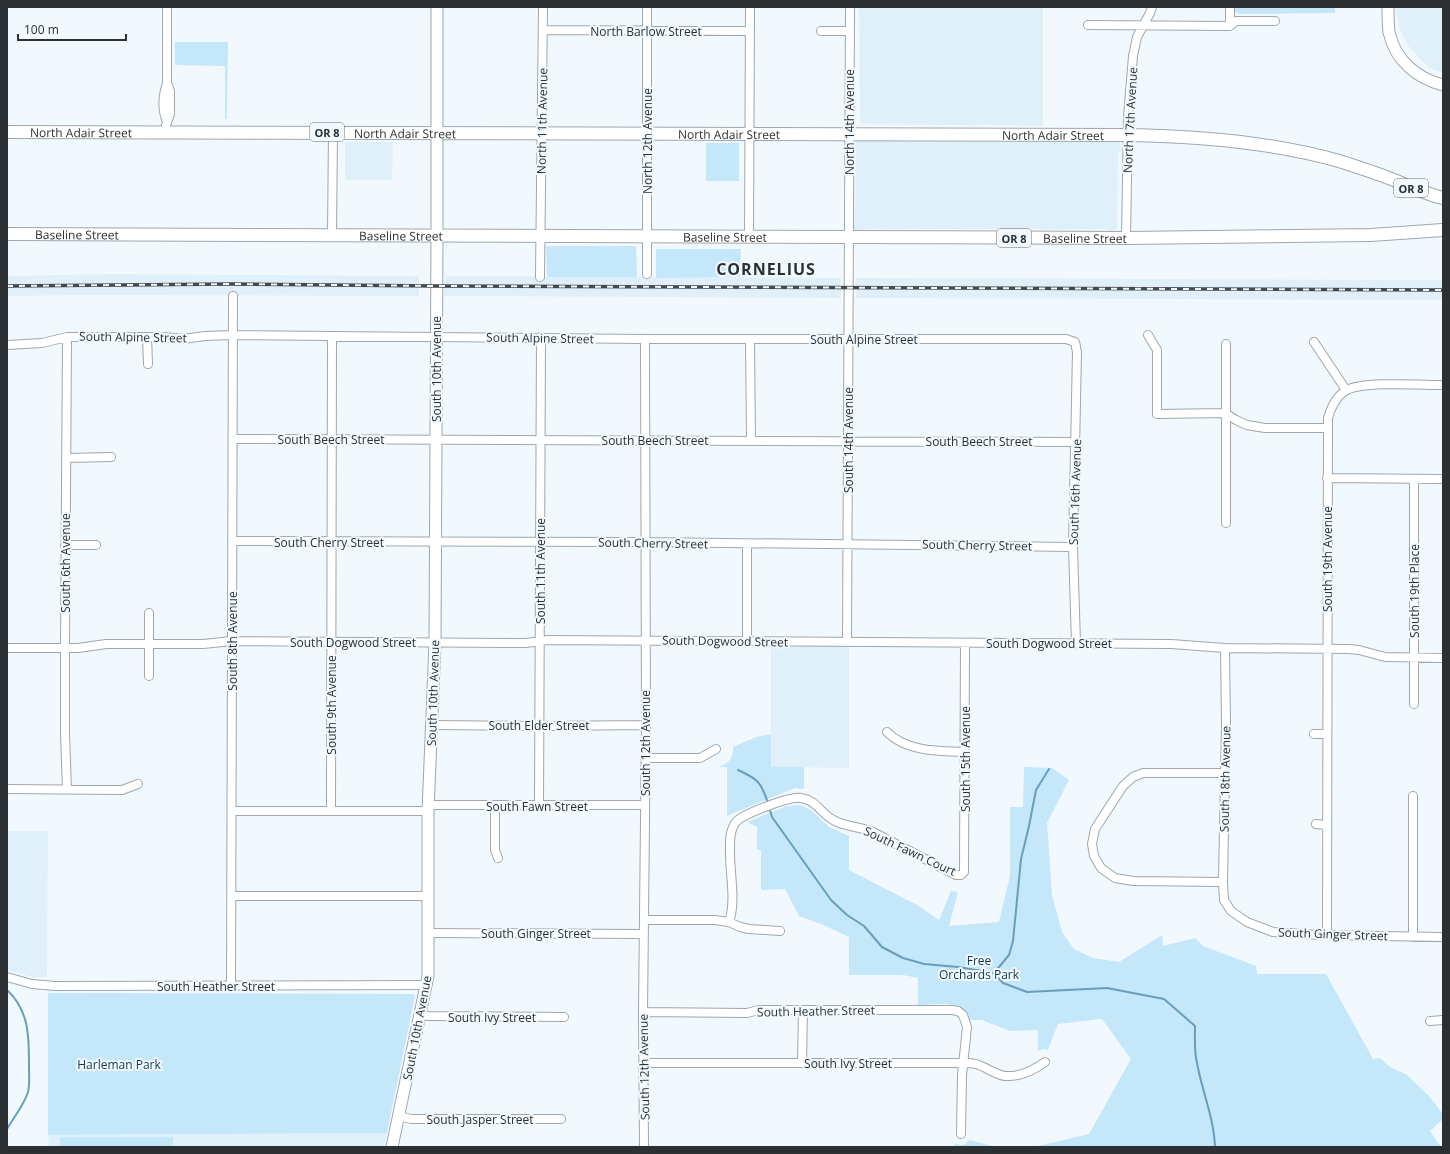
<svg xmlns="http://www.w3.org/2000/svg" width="1450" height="1154" viewBox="0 0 1450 1154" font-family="'Open Sans',sans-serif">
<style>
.built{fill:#dff0fa}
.green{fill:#c5e7fa}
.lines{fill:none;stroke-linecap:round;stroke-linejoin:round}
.stream{stroke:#689eb9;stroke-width:2}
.minor-casing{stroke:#9ea7ac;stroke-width:10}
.major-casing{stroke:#9ea7ac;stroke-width:13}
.highway-casing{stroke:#9ea7ac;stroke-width:14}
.minor{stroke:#fff;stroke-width:8}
.major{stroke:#fff;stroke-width:11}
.highway{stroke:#fff;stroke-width:12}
.rail-casing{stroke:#464a4d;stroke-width:3.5}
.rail{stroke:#f2f9fe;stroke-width:2;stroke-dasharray:6;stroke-linecap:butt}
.labels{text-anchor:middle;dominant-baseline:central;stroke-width:4;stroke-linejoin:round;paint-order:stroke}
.shield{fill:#f2f9fe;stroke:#676c6f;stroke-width:1}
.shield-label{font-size:11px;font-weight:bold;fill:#2c3032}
.street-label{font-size:12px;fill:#2c3032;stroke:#f2f9fe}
.park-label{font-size:12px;fill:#0d394d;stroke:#f2f9fe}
.district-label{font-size:16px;font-weight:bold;letter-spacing:1px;fill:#2c3032;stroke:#f2f9fe}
</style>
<rect width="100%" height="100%" fill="#f2f9fe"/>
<path class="built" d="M859,7H1043V126L864,124L860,122Z
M1395,7H1443V73L1430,69L1409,47L1400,30Z
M857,139H865L868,141L1108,142L1112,140H1118L1121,144L1122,150L1118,154L1117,228L1113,232L1105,229H867L864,232H856L853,228L855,219L856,153L853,150V144Z
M345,142H393L392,180H345Z
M112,274L419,276V296L86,295L7,296V276Z
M445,276L841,278V298L444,296Z
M856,278L1443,280V300L856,298Z
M771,645L849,646V768L771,767Z
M7,831H48L47,977H32L7,970Z
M387,1133L384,1147H49L48,1135Z"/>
<path class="green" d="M1233,7H1335V13L1240,14L1235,12Z
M175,42H228L227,119H225V66L175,65Z
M706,143H739V181H706Z
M546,246H636L637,277H547Z
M656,249H741L740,277L656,278Z
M771,734V767H804V789L795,788L729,815L727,817V767H718C728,765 734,757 733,747L756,737Z
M1024,767L1052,768L1069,780L1047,823L1052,895L1062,932L1074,949L1093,958L1119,962L1162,935L1163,946L1195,938L1203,946L1256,966L1257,974H1326L1373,1059L1380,1058L1390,1067L1407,1075L1429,1096L1443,1114V1119L1430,1131L1441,1147H1034L1089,1134L1131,1059L1102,1019L1058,1024L1048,1050L1043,1049L1038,1051V1030L1010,1031L982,1020H970C964,998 935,1005 918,1005V978L903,975H849V937L821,924L799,916L785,889L761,890V850H757V827L747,822L787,806L800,805L811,810L829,827L849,836V870L917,905L939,920L951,891L958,892L949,926L999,922L1010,876V807H1023Z
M48,993L414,994L415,996L387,1133L48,1135Z
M60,1137H173V1147H60Z
M970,1140L996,1147H953L955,1144L963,1145Z"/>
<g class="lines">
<path class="stream" d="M738,770C758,779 761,782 768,803
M769,807L772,817L831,900L847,915L864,926L882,947L903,958L924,964L958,967L994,973L1003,983L1027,992L1107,988L1164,999L1195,1026C1195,1038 1194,1051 1197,1063C1202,1091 1214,1118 1215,1147
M994,973L1009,955L1013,941L1021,859L1029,826L1036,790L1049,769
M7,990C30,1011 29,1039 29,1067C29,1075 30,1084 28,1092C24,1105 14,1117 7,1129"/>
<defs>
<path id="minor" d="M1088,25L1230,26
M1230,26L1236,21H1275
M1230,26V7
M543,30L750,31
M821,31H849
M167,122C162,110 163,95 167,83V7
M166,125L170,114V91L167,83
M332,235L333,132
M749,237L750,7
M1126,238L1128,117L1133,56L1137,37L1150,13L1152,7
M647,274V7
M540,277L543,7
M1148,335L1157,350V414L1225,413L1236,420L1247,425L1265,428H1327
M67,337L65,648V734L67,789
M147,337L148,364
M750,339L751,441
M1314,342L1346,390
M1226,344V523
M7,345L42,343L67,337H164L183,339L205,336L233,335L645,339H1066L1075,342L1077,352L1073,547L1076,643
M233,439L1076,442
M66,458L111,457
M1327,478L1443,479
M1414,479V704
M232,541L645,542L1073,547
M65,545H96
M747,641V544
M847,642L850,7
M7,648H78L106,644H203L232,641L526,643L548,640L1171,644L1225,648L1348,649L1359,650L1385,657L1443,658
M1225,648L1226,723L1223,882L1224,900L1231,911L1247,922L1273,932L1319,935L1443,937
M149,676V613
M432,725L539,726L646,725
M887,732C907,752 938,751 965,752
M1314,734H1327
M645,758H700L716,749
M7,789L122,790L138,784
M428,805H645
M539,805L541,337
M495,806V850L498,858
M232,811H428
M331,811L332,336
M1316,824L1327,825
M1223,882L1133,881L1115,878L1101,868L1094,856L1092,844L1095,829L1123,786L1133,777L1143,773H1225
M232,896H428
M644,920H715L729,922L740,927L749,929L780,931
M729,922C738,896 726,860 731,833C732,830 733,825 736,822C743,814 790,796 801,798C815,800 819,810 830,818C842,827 859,826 873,832L956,875H961L964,872L965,643
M428,933L644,934
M1327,935L1328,418C1331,408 1337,395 1347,390C1365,381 1420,385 1443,385
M1413,937V796
M7,977L32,984L55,986L426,985
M231,986L233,296
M643,1012L747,1013L759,1010H952L958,1011L963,1015L967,1027L962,1075L961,1134
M420,1014L427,1016L564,1017
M1430,1021L1443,1020
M644,1063H964C968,1063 972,1063 976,1064C986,1067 994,1074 1005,1076C1019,1077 1034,1070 1045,1062
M802,1063L803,1010
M399,1116L411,1119H561
M644,1147L643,1012L646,725L645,339"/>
<path id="major" d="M1388,7C1388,15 1388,24 1389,32C1395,60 1416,78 1443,85
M392,1147L428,976V811L435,643L437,236V7"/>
<g id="highway">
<path id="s1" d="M7,132L1128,135C1198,136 1271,142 1339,161C1358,167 1376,173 1394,180C1410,187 1426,194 1443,198"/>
<path id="s2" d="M7,234L1126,238L1371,235L1443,230"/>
</g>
</defs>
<use href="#minor" class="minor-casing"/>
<use href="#major" class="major-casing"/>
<use href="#highway" class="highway-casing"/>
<use href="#minor" class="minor"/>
<use href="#major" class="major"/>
<use href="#highway" class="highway"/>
<defs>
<path id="rail" d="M7,286L231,284L436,286L1443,290"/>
</defs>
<use href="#rail" class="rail-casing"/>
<use href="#rail" class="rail"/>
</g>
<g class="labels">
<g class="shield">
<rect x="310" y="123" width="34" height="18" rx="3"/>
<rect x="1394" y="179" width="34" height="18" rx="3"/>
<rect x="997" y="229" width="34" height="18" rx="3"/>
</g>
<g class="shield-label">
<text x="327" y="132">OR 8</text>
<text x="1411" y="188">OR 8</text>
<text x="1014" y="238">OR 8</text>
</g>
<g class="street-label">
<text x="646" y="31">North Barlow Street</text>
<text transform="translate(1130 120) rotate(-87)">North 17th Avenue</text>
<text transform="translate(542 121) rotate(-89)">North 11th Avenue</text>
<text transform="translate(849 122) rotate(-90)">North 14th Avenue</text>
<text stroke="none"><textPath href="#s1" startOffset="74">North Adair Street</textPath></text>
<text stroke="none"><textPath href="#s1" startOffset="398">North Adair Street</textPath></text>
<text stroke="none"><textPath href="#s1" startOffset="722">North Adair Street</textPath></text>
<text stroke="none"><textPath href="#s1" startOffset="1046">North Adair Street</textPath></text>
<text transform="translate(647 141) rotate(-90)">North 12th Avenue</text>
<text stroke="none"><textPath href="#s2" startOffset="70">Baseline Street</textPath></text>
<text stroke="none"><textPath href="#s2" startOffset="394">Baseline Street</textPath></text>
<text stroke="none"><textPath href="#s2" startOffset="718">Baseline Street</textPath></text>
<text stroke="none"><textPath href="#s2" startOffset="1078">Baseline Street</textPath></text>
<text transform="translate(133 337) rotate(1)">South Alpine Street</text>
<text transform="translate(540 338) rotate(1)">South Alpine Street</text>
<text x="864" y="339">South Alpine Street</text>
<text transform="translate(436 369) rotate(-90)">South 10th Avenue</text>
<text x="331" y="439">South Beech Street</text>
<text x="655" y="440">South Beech Street</text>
<text transform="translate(848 440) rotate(-90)">South 14th Avenue</text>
<text x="979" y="441">South Beech Street</text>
<text transform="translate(1075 492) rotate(-88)">South 16th Avenue</text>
<text x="329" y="542">South Cherry Street</text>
<text transform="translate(653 543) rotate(1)">South Cherry Street</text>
<text transform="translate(977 545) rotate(1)">South Cherry Street</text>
<text transform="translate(1327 559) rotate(-90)">South 19th Avenue</text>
<text transform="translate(65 563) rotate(-90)">South 6th Avenue</text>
<text transform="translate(540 571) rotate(-90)">South 11th Avenue</text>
<text transform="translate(1414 591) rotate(-90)">South 19th Place</text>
<text transform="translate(232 641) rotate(-90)">South 8th Avenue</text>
<text transform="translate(725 641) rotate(1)">South Dogwood Street</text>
<text x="353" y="642">South Dogwood Street</text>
<text x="1049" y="643">South Dogwood Street</text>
<text transform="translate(433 693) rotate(-88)">South 10th Avenue</text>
<text transform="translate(331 705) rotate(-90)">South 9th Avenue</text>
<text x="539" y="725">South Elder Street</text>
<text transform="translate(645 743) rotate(-90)">South 12th Avenue</text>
<text transform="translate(965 759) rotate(-90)">South 15th Avenue</text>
<text transform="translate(1225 779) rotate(-89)">South 18th Avenue</text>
<text x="537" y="806">South Fawn Street</text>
<text transform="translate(910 851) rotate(25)">South Fawn Court</text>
<text x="536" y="933">South Ginger Street</text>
<text transform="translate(1333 934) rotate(2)">South Ginger Street</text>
<text x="216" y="986">South Heather Street</text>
<text transform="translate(816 1011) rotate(-1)">South Heather Street</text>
<text x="492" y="1017">South Ivy Street</text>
<text transform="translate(417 1028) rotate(-79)">South 10th Avenue</text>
<text x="848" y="1063">South Ivy Street</text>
<text transform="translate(644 1067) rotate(-91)">South 12th Avenue</text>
<text x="480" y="1119">South Jasper Street</text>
</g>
<g class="park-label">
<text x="979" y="960">Free<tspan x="979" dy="14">Orchards Park</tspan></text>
<text x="119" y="1064">Harleman Park</text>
</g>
<g class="district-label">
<text x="766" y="269">CORNELIUS</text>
</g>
</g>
<rect width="1450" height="1154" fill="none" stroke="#2c3032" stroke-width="16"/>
<path d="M18 34v6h108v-6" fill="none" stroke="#2c3032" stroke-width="2"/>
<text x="24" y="34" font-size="12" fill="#2c3032" stroke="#f2f9fe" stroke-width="3" paint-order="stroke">100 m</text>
</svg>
